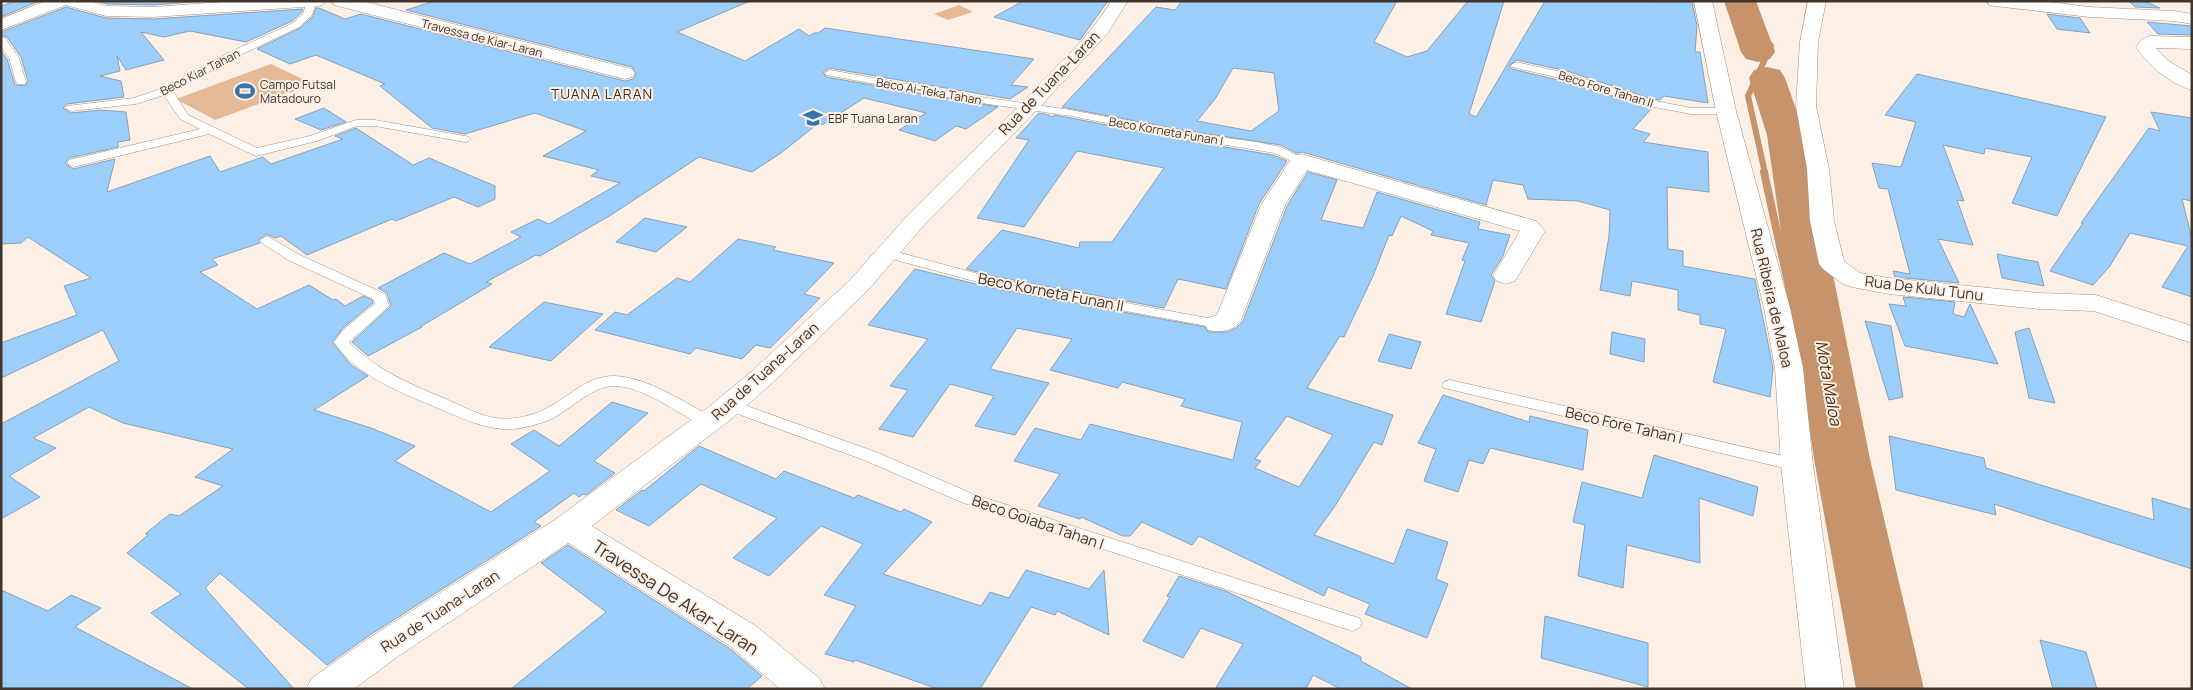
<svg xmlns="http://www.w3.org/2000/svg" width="2193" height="690" viewBox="0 0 2193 690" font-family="Manrope,sans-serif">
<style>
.green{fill:#e6b996}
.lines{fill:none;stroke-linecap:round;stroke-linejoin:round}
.stream-far2{stroke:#c6936a;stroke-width:6}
.stream-far1{stroke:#c6936a;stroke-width:8}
.stream{stroke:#c6936a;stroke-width:11}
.river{fill:#c6936a;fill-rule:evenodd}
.building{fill:#9ccefb;stroke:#88a1b9;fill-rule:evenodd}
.lane-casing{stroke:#aa8f7a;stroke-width:1}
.street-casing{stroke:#aa8f7a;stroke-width:1}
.secondary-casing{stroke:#aa8f7a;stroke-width:1}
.lane{fill:#fff;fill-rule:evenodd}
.street{fill:#fff;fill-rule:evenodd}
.secondary{fill:#fff;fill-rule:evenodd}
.labels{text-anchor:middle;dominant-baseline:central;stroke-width:4;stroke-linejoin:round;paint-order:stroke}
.far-street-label{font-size:12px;fill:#41352c;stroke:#fcf0e6}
.far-poi-label{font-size:12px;fill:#41352c;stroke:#fcf0e6;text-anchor:start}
.far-neighbourhood-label{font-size:14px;letter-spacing:1px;fill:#46301d;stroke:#fcf0e6}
.street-label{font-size:15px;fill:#41352c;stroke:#fcf0e6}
.water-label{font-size:16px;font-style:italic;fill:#4d2b0a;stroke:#fcf0e6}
.near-street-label{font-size:18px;fill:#41352c;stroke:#fcf0e6}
</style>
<rect width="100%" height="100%" fill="#fcf0e6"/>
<path class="green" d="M959,5L973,12L948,20L934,14Z
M271,64L313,84L215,120L176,99Z"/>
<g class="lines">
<path class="stream-far2" d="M1763,35L1771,46L1748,96L1765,173"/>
<path class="stream-far1" d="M1764,172L1813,398"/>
<path class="stream" d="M1813,397L1876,689"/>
<path class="river" d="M1724,1H1756L1775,52L1770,59L1758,62L1746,59L1741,52Z
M1767,67L1780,70L1785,78L1805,135L1870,459L1924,689H1856L1814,459L1767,135L1749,78L1754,70Z"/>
</g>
<path class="building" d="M16,1H39L1,17V6Z
M98,1H207L153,5L107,4Z
M435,1H750L677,32L745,61L799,29L809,36L814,33H818L825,28L1034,59L1011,85L1028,87L1010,99L829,68L823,72L826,77L998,107L966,129L956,126L935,141L899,130L926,113L864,98L822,125L820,122L781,153L752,172L699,157L611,215L540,256L536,255L486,282L492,284L420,327H422L368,356L352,342L391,306L387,293L378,288L444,253L470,264L521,237L511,232L538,219L549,224L620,183L591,176L599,170L543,156L586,131L535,113L465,134L432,128L380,86L385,84L316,55L290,64L257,49L300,28L313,16L316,8H319L345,19L361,14L625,81L633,79L636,74L632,67L406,10Z
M1023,1H1108L1080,40L994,17Z
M1182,1H1397L1374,42L1407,57L1427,51L1468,1H1504L1469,114L1476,117L1545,1L1692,2L1697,26L1695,52H1700L1708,103L1664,96L1660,100L1646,97L1567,71L1516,60L1509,66L1512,69L1558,80L1652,108L1633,129L1650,134L1643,142L1708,152L1709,192L1667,187L1668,249L1683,251V266L1755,279L1773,368L1770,397L1713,382L1726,329L1700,324V315L1678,310V290L1632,281L1630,296L1600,290L1609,236L1610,210L1578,201L1528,199L1523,185L1493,180L1486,205L1302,152L1296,153L1281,145L1188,131L1062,107L1156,7L1175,10ZM1233,68L1274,73L1279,111L1251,131L1197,121L1215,99Z
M2129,1H2144L2160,8L2135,7Z
M66,7L106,18L153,19L303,9L301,13L292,21L246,42L190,31L164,37L141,32L164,60L126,70L117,56L120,71L100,76L121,81L124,97L67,104L63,108L71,113L101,110L126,112L130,140L118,142V147L69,158L65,163L73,169L115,159L107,192L210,156L220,172L263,157L271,164L343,139L335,136L356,128L413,165L429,158L495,186V199L478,207L454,197L396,221L392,219L307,255L281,236L275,238L266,234L258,240L260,243L212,259L218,265L200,272L257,309L309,285L333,300L336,299L345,306L363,296L372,300L373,303L344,327L332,342L351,365L368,376L314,410L371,428L415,446L395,461L491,512L550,471L511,444L534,430L559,446L612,402L648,413L594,461L615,473L586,495L583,494L579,497L574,493L534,522L541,526L370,635L327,665L220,573L205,588L294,689H249L151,613L181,594L127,553L149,534H145L170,514L179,516L223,486L195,477L233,449L123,423L89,407L33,438L56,448L9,476L40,497L1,519V424L119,361L103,330L1,378V343L77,315L64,286L91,278L28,237L21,243L1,244V51L7,59L15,85L25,86L28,81L21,57L7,37L1,35V32Z
M2047,14L2080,18L2090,33L2057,29Z
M2147,22L2192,26V35L2158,34Z
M1917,74L2106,117L2057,216L2012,203L2032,157L1985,148L1984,154L1943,145L1964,201L1957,200L1973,245L1938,239L1959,283L1895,277L1893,271L1910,274L1888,189L1879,188L1872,163L1901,167L1916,122L1885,115Z
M324,108L346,122L321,130L295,119Z
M2151,112L2192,118V201L2182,199L2192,239V297L2162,287L2188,246L2130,233L2110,266L2093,285L2050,271L2083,223H2081L2149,128L2160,131Z
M1039,113L1049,115L1052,117L1054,115L1071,118L1188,141L1273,155L1287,161L1259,204L1226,289L1178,279L1164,308L997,277L966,269L1002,230L1079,248L1080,242H1112L1164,168L1077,151L1024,227L977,218L1029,140L1016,138Z
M1308,172L1337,180L1321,220L1363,228L1377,192L1480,222L1478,229L1510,235L1503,256L1491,275L1495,281L1481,322L1446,314L1465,261L1462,260L1469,243L1431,235L1433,231L1401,216L1392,236L1389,235L1373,276L1344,337L1340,336L1307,388L1393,415L1382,445L1374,442L1335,506L1314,535L1394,564L1407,529L1448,542L1436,579L1448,584L1427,638L1365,614L1370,604L1328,587L1324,596L1199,536L1192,545L1142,522L1130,536H1123L1081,517L1080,519L1038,506L1060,474L1014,461L1035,428L1081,440L1090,424L1233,460L1242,422L1181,406L1185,399L1122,382L1118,388L1050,370L1072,339L1017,328L990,369L1049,383L1015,435L975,426L994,396L950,384L913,437L879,429L908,390L890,386L928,339L868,325L915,269L996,289L1205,327L1208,332H1227L1236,328L1243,321L1287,206ZM1287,416L1333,435L1299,487L1255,468L1261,461L1255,459Z
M645,218L687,227L656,252L616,242Z
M738,239L776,247L773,250L834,263L804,294L820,298L770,348L756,345L742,359L696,348L690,354L595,330L615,312L627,315L677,278L690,282Z
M1997,254L2038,262L2044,286L2002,278Z
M1903,297L1955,302L1953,314L1964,317L1970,304L1998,364L1905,346L1889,304L1906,306Z
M544,302L603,314L551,361L489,347Z
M1865,321L1891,326L1903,397L1889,400Z
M2029,328L2055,403L2029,398L2015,332Z
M1612,332L1645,339L1644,362L1610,354Z
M1389,334L1421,342L1411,369L1378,361Z
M1443,395L1529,422L1530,416L1588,430L1583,470L1490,448L1483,464L1469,460L1458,492L1424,481L1436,449L1418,443Z
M1889,436L1984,458L1986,468L2154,520L2152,498L2192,510V569L1994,504L1996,515L1896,490Z
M699,446L776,479L784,471L854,498L858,495L901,512L904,509L932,522L883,574L981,606L990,592L1009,598L1026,570L1089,589L1104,570L1109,635L1057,611L1055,615L1031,607L980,689H938L855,660L854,662L825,654L856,606L824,595L863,544L821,526L769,576L733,558L777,518L701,484L649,526L616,510L642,490L644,491Z
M1654,455L1758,487L1753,516L1699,498L1700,563L1627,545L1623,588L1578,576L1585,525L1573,522L1582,482L1642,498Z
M568,545L729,648L762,676L747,689H511L606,612L541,563Z
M1179,576L1228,592L1361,657V661L1412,689H1341L1313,675L1306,689H1215L1243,644L1201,628L1183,658L1143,641L1170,597L1167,596Z
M1,590L48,611L71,595L101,608L75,627L193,689H1Z
M1545,616L1648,643V687L1541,658Z
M2040,640L2086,652L2097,689H2053Z"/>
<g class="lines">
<defs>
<path id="lane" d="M307,1L316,2L312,15L299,27L236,57L173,91L188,115L257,148L310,136L356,120H375L465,136L469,137L471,139L469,141L465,142L375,126H357L317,141L256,156L209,134L73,167L67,163L69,160L200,129L180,119L164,95L136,104L71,111L65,108L67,106L134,98L163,88L228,53L293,23L303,14Z
M1,37L5,38L19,58L26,82L25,84H17L16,82L9,58L1,47Z
M1516,62L1566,73L1646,99L1691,108H1726L1732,111L1726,114H1691L1644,105L1559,78L1512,67L1511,65Z
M830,70L974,96L1071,110L1188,133L1257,142L1281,147L1307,161L1301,165L1274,153L1257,150L1188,139L1071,116L974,102L826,75L825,73Z
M267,236L298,254L385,294L389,305L387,308L349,342C376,370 410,384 446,399C462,406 478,415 495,418C512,420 528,417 543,410C568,399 585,376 614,376C649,377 684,403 715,418L717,422L715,426L709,427L703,426C678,413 642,386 614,386C590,386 567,414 544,422C531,426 517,430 503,429C478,427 457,416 435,407C398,391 357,376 334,342L345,328L375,304L373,299L288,260L262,243L260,240Z
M886,249L997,279L1218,320L1223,321L1225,324L1223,327L1218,328L996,287L881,256L879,253L881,250Z
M1450,380L1797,459L1803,461L1805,465L1803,469L1797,471L1444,388L1442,385L1444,382Z
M730,400L876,452L973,494L1359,618L1362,623L1359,628L1352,631L961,502L864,460L724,409L722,405L724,401Z"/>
<path id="street" d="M45,1H90L107,6L153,7L236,1H325L323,5L317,6L153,17L106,16L66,5L1,30V19Z
M332,1H362L632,69L635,73L632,77L625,79L334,5Z
M1111,1H1128L1107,34L1036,111L1029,113L1022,111L1019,107L1022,103C1052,69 1088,41 1111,1Z
M1808,1H1826L1818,42L1816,106L1829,169L1834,221L1844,261L1860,273L1889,278L2039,293L2096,295L2192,326V343L2094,311L2039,309L1889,294L1852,287L1843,284L1823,269L1819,264L1810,221L1807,169L1796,106L1800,42Z
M1987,1H2042L2089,7L2174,11L2192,14V24L2174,21L2089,17L1995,6L1989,5Z
M2150,36L2192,37V49L2156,48L2167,60L2192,75V90C2170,84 2148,65 2136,47C2140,41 2143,38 2150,36Z
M1301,154L1536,221L1545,231L1515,281L1506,284L1497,281L1493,276L1520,231L1307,170L1285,205L1241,320C1234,331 1221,333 1208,330L1205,324L1208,318L1217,315L1261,205L1293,156Z
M568,515L580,519L756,626L819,678L825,689H780L730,646L556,535L552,527L556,519Z"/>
<path id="secondary" d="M1694,1H1712L1736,111L1790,308L1803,368L1813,465L1844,689H1806L1781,465L1775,368L1764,308L1716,111Z
M1029,101L1036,103L1039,107L1036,111L925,224L868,290L771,384L730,420L580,535L397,657L354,689H306L312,678L371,637L556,519L710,406L751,372L850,280L909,214L1022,103Z"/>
</defs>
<use href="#lane" class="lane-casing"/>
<use href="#street" class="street-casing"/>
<use href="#secondary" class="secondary-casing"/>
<use href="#lane" class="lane"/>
<use href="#street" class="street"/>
<use href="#secondary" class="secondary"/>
</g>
<defs>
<symbol id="stadium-bare" viewBox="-9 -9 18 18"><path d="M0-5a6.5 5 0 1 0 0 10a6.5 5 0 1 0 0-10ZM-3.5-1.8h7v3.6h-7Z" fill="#3476ac" stroke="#fcf0e6" stroke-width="2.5" paint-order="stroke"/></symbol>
<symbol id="school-bare" viewBox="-9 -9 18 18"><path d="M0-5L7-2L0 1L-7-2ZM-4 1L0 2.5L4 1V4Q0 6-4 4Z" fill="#3476ac" stroke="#fcf0e6" stroke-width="2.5" paint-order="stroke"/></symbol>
</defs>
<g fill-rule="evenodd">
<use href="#stadium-bare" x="231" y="77" width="28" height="28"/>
<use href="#school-bare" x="799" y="104" width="28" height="28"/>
</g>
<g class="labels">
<g class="far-street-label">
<text transform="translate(482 38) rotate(14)">Travessa de Kiar-Laran</text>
<text transform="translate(200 72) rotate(-27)">Beco Kiar Tahan</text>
<text transform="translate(1606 89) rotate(17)">Beco Fore Tahan II</text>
<text transform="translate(929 91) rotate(10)">Beco Ai-Teka Tahan</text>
<text transform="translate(1166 131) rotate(10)">Beco Korneta Funan I</text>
</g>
<g class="far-poi-label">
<text x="260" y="84">Campo Futsal<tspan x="260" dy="14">Matadouro</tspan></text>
<text x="828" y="118">EBF Tuana Laran</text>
</g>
<g class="far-neighbourhood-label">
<text x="602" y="93">TUANA LARAN</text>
</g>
<g class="street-label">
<text transform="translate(1049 83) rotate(-46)">Rua de Tuana-Laran</text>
<text transform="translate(1924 288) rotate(7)">Rua De Kulu Tunu</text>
<text transform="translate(1051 292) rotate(11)">Beco Korneta Funan II</text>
<text transform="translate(1772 298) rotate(77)">Rua Ribeira de Maloa</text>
<text transform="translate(765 371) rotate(-42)">Rua de Tuana-Laran</text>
<text transform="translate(1624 425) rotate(13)">Beco Fore Tahan I</text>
<text transform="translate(1038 522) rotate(19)">Beco Goiaba Tahan I</text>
<text transform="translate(440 611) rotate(-33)">Rua de Tuana-Laran</text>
</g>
<g class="water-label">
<text transform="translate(1829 383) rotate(80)">Mota Maloa</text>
</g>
<g class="near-street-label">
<text transform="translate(676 597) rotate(33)">Travessa De Akar-Laran</text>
</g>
</g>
<rect width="2193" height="690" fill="none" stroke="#41352c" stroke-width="5"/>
</svg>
